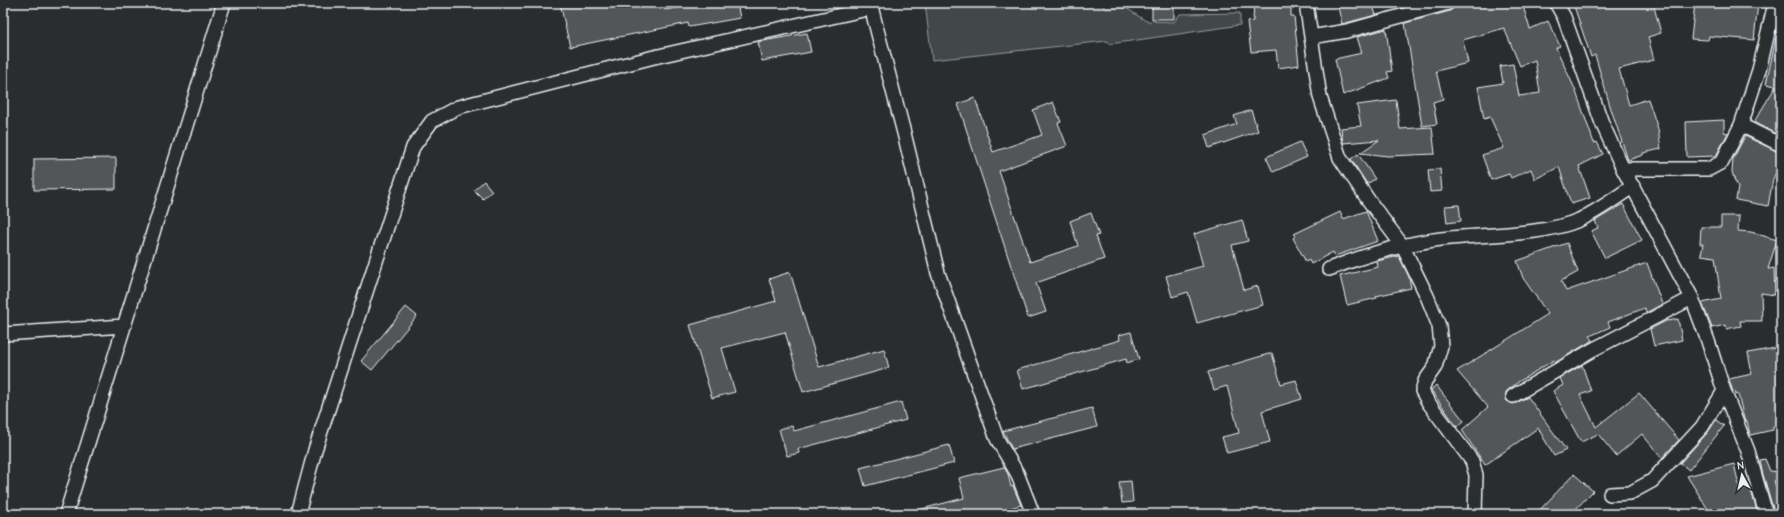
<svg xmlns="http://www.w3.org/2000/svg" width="1784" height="517" viewBox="0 0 1784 517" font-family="'Comic Neue',sans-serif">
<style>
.green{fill:#424648;stroke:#959ca0}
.building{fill:#535759;stroke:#e8f1f8}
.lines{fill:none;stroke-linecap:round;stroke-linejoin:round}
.street-casing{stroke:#e8f1f8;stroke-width:16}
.street{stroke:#2a2d2e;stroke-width:13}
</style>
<rect width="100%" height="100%" fill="#2a2d2e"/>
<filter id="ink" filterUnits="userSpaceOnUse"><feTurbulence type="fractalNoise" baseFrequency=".025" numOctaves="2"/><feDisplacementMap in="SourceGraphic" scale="8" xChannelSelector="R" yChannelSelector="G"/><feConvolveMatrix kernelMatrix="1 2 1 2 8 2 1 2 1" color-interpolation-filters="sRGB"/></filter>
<g filter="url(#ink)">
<path class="green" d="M925,3H1102L1105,9L1126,8L1146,21L1174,22L1180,14L1240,13V25L1110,44L1107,41L932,60Z"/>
<path class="building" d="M560,3H663L665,10L704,3H737L740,18L689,27L688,23L570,47Z
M1152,3H1174V19H1152Z
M1254,3H1291V16H1294L1299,65L1278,68L1276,50L1251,52L1247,22L1253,21Z
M1337,3H1372L1376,15L1342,24Z
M1466,3H1522L1530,29L1548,21L1560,46L1556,48L1575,89L1594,143L1597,142L1603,154L1579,166L1590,198L1571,204L1559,167L1535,179L1531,169L1511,178L1509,174L1491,180L1482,155L1504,148L1490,117L1484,119L1478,87L1503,83L1500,66L1513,64L1519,96L1540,93L1535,60L1520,66L1504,28L1463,40L1468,63L1436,71L1443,99L1433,102L1437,124L1422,126L1405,23L1450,11L1455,6Z
M1573,3H1653L1661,33L1648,37L1654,60L1619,69L1629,105L1648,99L1658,129L1661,149L1643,153V155L1628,160L1610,106L1595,55L1591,57Z
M1695,3H1758L1754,40L1709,36L1708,40L1691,39Z
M1386,29L1392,71L1387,72L1389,78L1343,95L1335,59L1362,53L1357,37Z
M807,33L811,52L762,61L758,42Z
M1776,38L1781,39V136L1754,122L1776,86L1766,84Z
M975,98L993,152L1042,135L1033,110L1053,102L1061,122L1058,123L1067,146L999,171L1030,262L1078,246L1070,221L1091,213L1099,235L1096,236L1104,259L1036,283L1046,312L1028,318L958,104Z
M1396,100L1400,129L1432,127L1435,154L1388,156L1360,153L1379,140L1343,143L1341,128L1361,126L1357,105Z
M1251,110L1258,131L1209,148L1205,135L1237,124L1234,116Z
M1724,120V132L1728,133L1716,156L1687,157L1686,122Z
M1745,136L1781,153V162L1773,179L1768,206L1736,200L1738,187L1736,185L1732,172L1733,159Z
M1300,142L1307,157L1273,172L1266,157Z
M1358,154L1375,179L1367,184L1351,159Z
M116,158V189L34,190V159Z
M1440,169L1442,191L1430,192L1428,170Z
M484,181L492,191L483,199L474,190Z
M1623,204L1642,240L1605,258L1591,231L1598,228L1595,221Z
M1459,205L1461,221L1447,223L1445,206Z
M1366,211L1378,241L1335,256L1333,252L1311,264L1309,260L1306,262L1293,238L1296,236L1294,234L1340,212L1343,219Z
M1721,216H1739L1738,231L1751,232L1777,240L1768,269L1774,268L1775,295L1761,293L1762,321H1740L1741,326L1726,329L1725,325L1712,328L1702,303L1721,299L1715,257L1701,255L1703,244H1700L1701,227H1721Z
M1242,220L1248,241L1232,245L1244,290L1258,286L1263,305L1197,323L1188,292L1172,297L1166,276L1203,266L1194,234Z
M1567,243L1578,272L1561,281L1566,291L1647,263L1662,304L1646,313L1645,308L1608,322L1610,327L1590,336L1593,340L1555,363L1554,360L1518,382L1506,392V400L1513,404L1528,397L1566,450L1554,456L1538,428L1485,465L1462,430L1488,407L1457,371L1548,314L1523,278L1517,261Z
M1399,256L1409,277L1411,288L1376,296L1377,298L1347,305L1340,276L1378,267L1377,261Z
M790,272L819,367L884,349L889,368L803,392L785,332L722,348L735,392L712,398L690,325L776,301L769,279Z
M406,307L417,316L372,370L361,361Z
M1678,319L1682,340L1654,346L1650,329L1668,320V321Z
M1131,332L1139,359L1127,363L1126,359L1023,389L1017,370L1120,340L1119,335Z
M1781,347V426H1773V430L1750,435L1747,421L1745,422L1744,419L1738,394L1736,395L1735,391L1733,392L1729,379L1752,374L1748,353Z
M1272,353L1281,384L1296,380L1302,399L1262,411L1270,442L1227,453L1222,437L1239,433L1227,386L1214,390L1208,372Z
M1582,365L1591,391L1580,395L1596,427L1639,393L1679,440L1662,458L1642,434L1616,456L1598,434L1581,442L1553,391L1563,385L1560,378Z
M1436,385L1464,421L1457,427L1431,390Z
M901,402L906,420L798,449L799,453L787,456L779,429L792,426L794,431Z
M1092,408L1097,427L1012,449L1003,431Z
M1716,420L1724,426L1689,470L1680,463L1708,432Z
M949,445L954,463L865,486L860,468Z
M1765,459L1770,471L1781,472V477L1774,481L1781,500V514H1774V512L1762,471L1760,460Z
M1734,464L1740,490L1750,487L1757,511L1744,514H1711L1687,476Z
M1004,467L1008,474L1011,487L1013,486L1021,505L1003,510L1004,514H919L918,510L964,498L959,478Z
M1574,474L1593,491L1571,514H1536Z
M1131,481L1133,502L1122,503L1119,482Z"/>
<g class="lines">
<defs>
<path id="street" d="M870,3L904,133L938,273L997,439L1017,473L1033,514
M1306,3L1320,97L1340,158L1369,201L1402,245L1427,296L1439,326L1441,346L1435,367L1425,381L1422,391L1428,402L1472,461L1476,475L1475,514
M1556,3L1564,17L1602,123L1623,169L1692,298L1708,341L1724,391L1748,451L1766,514
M1311,37L1347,31L1448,3
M1741,125L1781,145
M1623,169H1709L1722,162L1741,125L1759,70L1775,3
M1329,269C1365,255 1402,244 1441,239C1482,234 1542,236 1579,220C1598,211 1616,198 1633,186
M3,334L124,326
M1513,396L1592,350L1692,298
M1610,494L1630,493L1652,481L1702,427L1724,391
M66,514L224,3
M298,514L315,450L413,147L432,121L458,107L654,57L872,8"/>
</defs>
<use href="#street" class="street-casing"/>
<use href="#street" class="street"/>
</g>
</g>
<rect width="1784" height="517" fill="none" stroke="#2a2d2e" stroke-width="16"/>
<rect x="8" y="8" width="1768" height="501" fill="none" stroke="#e8f1f8" stroke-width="1.5" filter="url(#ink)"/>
<g transform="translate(1742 475) rotate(352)" stroke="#2a2d2e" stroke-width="3" paint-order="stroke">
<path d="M0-3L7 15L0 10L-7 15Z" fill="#e8f1f8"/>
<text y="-6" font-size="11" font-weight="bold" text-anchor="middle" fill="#e8f1f8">N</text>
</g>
</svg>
